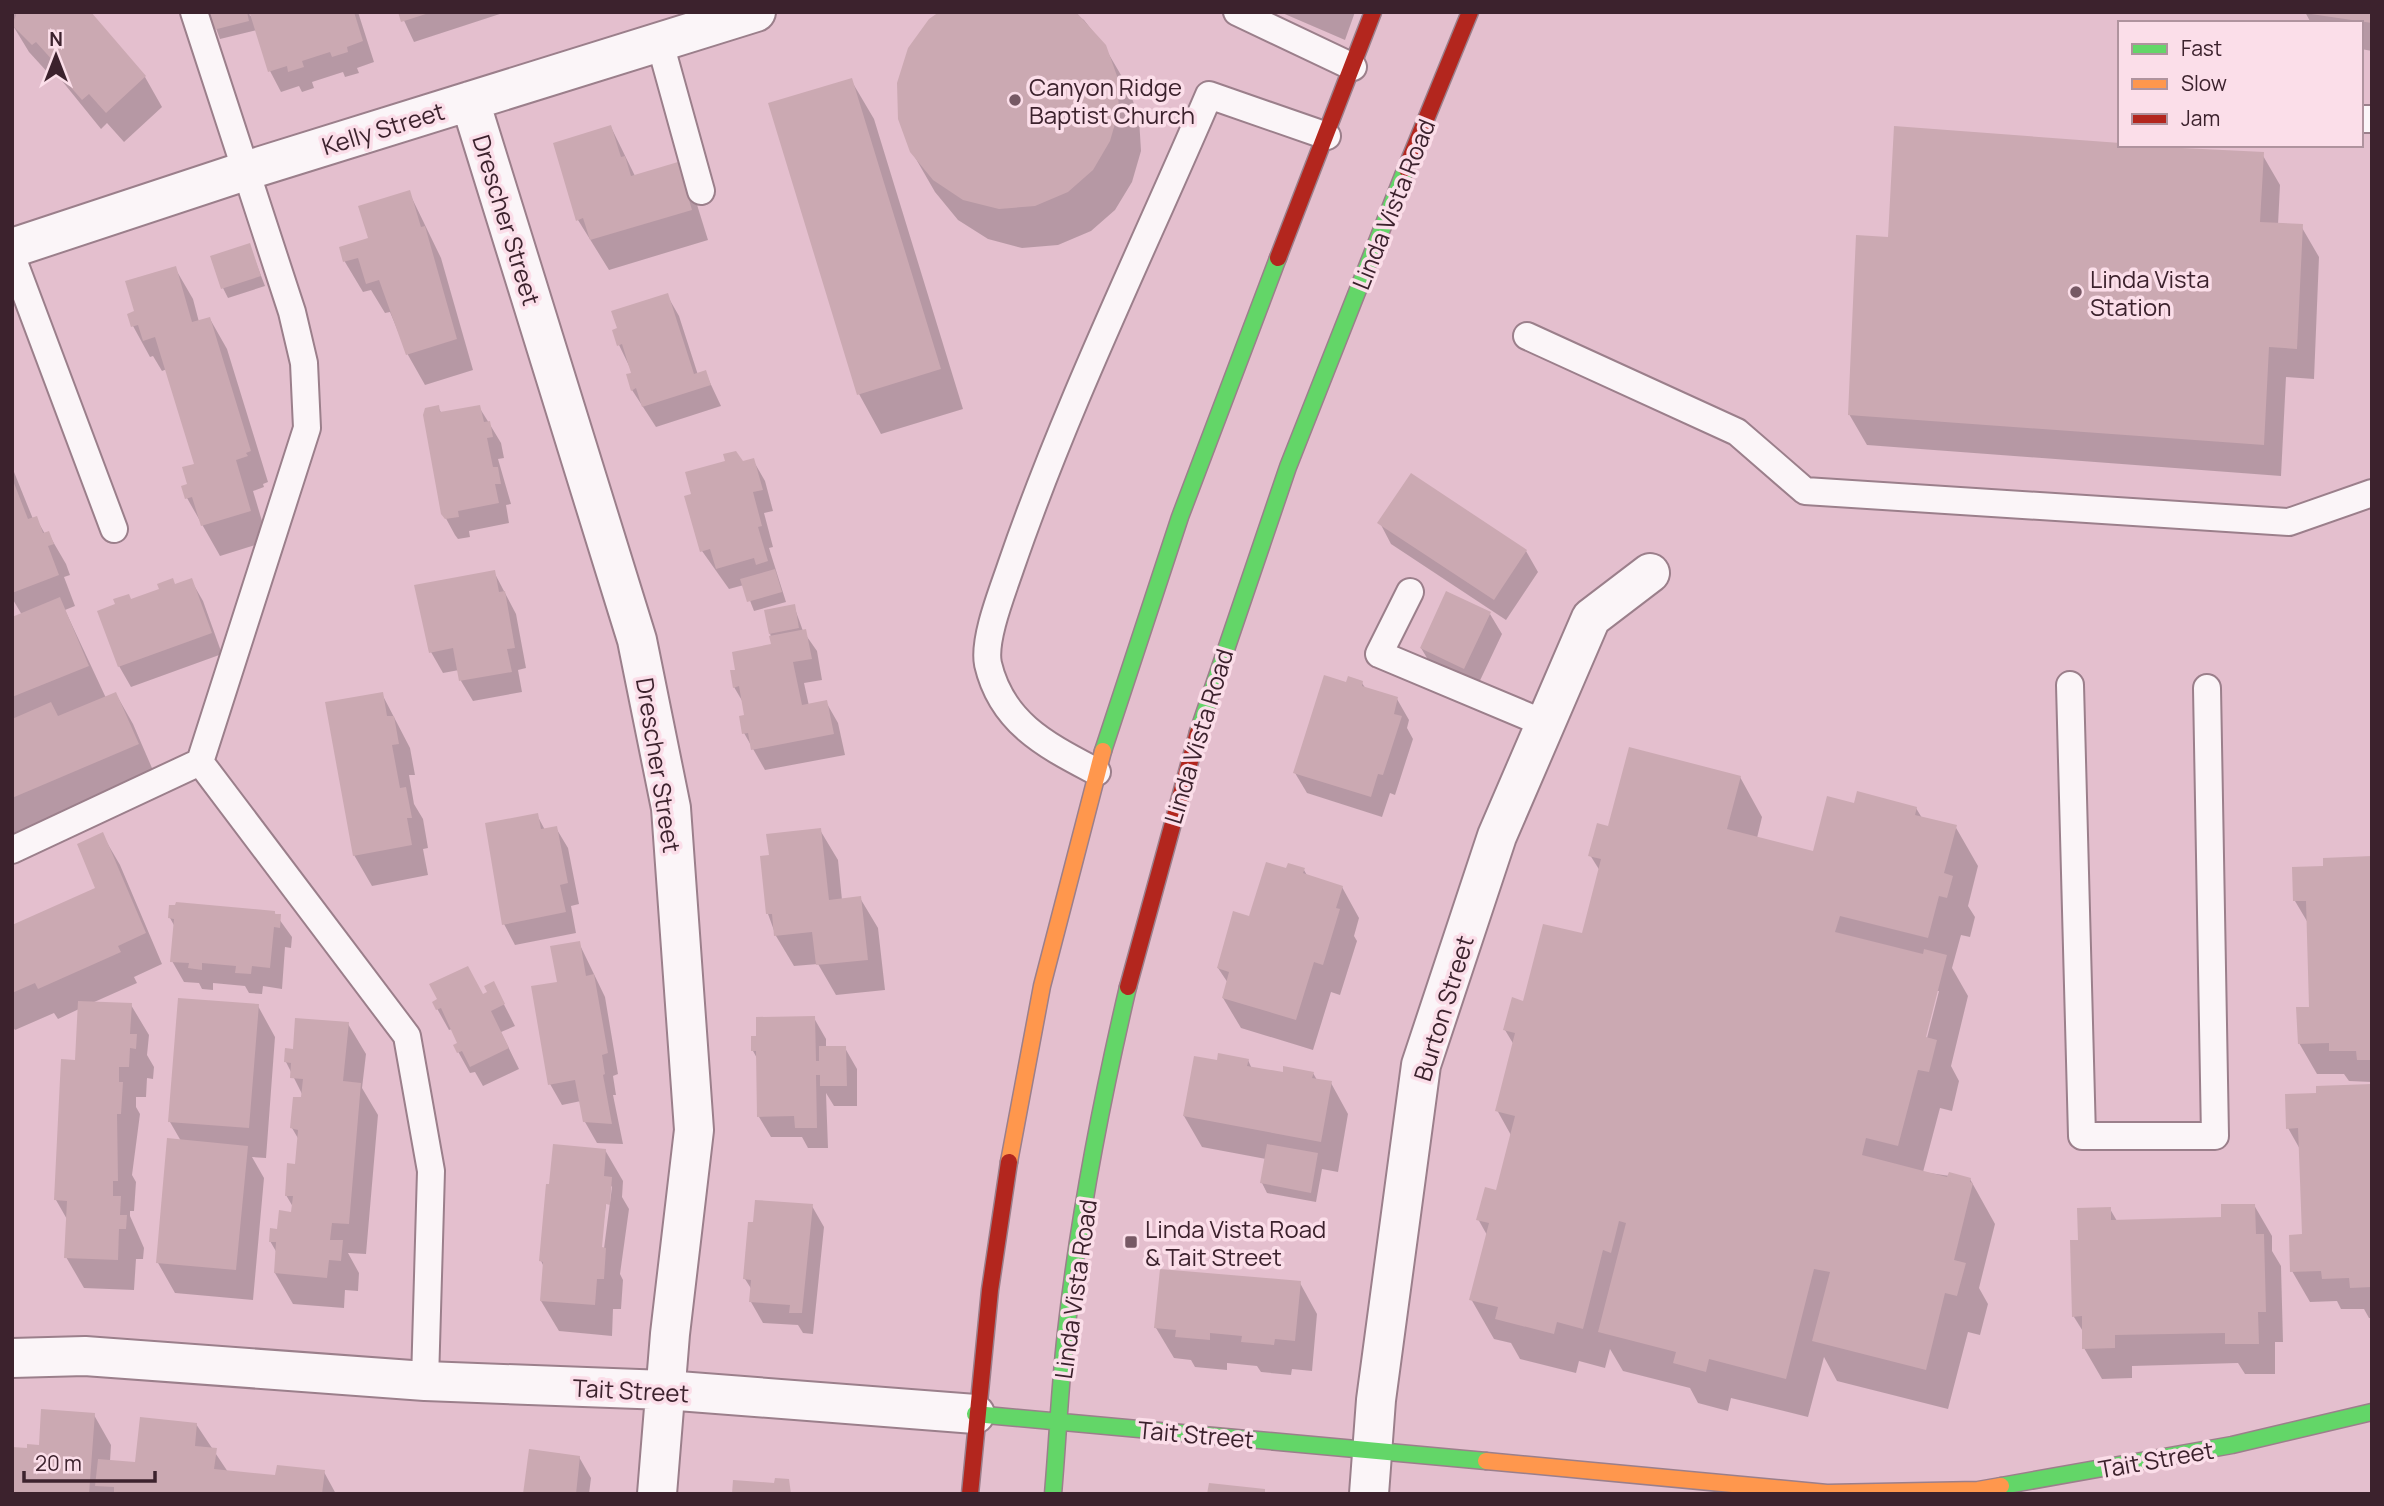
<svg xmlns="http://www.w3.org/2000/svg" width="2384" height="1506" viewBox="0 0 2384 1506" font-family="Manrope,sans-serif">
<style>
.shadow{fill:#0003;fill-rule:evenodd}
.building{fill:#cba9b2}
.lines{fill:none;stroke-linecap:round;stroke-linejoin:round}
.lane-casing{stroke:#9b7f8b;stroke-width:30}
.street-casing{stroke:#9b7f8b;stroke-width:42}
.fast-casing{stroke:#9b7f8b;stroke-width:19}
.slow-casing{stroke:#9b7f8b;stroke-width:19}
.jam-casing{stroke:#9b7f8b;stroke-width:19}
.lane{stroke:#fbf5f8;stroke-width:26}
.street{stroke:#fbf5f8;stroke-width:38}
.fast{stroke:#63d668;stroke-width:16}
.slow{stroke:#ff974d;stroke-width:16}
.jam{stroke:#b3261e;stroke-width:16}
.poi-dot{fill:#775965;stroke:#fbdee9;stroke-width:2.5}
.labels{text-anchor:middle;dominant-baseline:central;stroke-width:7;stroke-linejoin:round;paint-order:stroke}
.poi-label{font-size:24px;fill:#3c222d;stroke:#fbdee9;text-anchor:start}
.street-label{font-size:24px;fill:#3c222d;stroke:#fbdee9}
</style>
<rect width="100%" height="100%" fill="#e4bfce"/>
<path class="shadow" d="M12,12H85L145,77L162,107L124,142L107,123L101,129L54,71L50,75L29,52L12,24Z
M210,12H249L250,16L262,12H358L374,62L357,68L359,73L345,77L343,72L312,82L314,88L302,92L299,86L281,92L270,71L257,30L220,39Z
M400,12H506L414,42Z
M1073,12L1084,20L1104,46L1128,87L1139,118L1141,151L1132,182L1115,210L1091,231L1058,245L1022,248L988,239L958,220L935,192L912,152Z
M1280,12H1355L1345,40Z
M2305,12H2372V51L2361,49V23H2311Z
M851,80L874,119L963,409L881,434L859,394Z
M611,127L635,176L677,164L694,195L708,240L609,270L578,220Z
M2120,145L2262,154L2280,185L2278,225L2301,226L2319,257L2314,379L2286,377L2281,476L1867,445L1849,414L1890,239Z
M409,192L441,258L473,370L425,385L408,355L390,312L385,313L371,290L363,292L345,262L341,248L370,239Z
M249,245L265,286L228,298L223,288Z
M175,268L193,299L199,322L210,319L227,349L268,482L263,484L264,487L253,491L268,541L220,556L187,498L197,465L167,369L162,371L153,356L150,357L133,326L136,312Z
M667,295L679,316L698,375L705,372L721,406L656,427L632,390L633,374L619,345Z
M438,407L442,414L479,407L489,423L501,443L504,458L498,459L511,504L506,505L509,523L469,531L470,537L458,539L455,535L443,513Z
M753,460L765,481L773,511L764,513L773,547L769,548L786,602L754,611L744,585L729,589L702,551L742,463Z
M12,467L33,519L36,518L45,534L48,533L66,564L70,575L64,577L75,606L65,610L106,698L116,694L133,724L155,775L12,836V619L22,615L12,598Z
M1380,523L1526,551L1538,572L1506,620L1391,544Z
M494,572L516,614L526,668L518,670L522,692L473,701L461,681L459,670L443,673L431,652Z
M191,580L203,601L222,654L131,687L119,666L131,601Z
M794,606L803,631L817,651L822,680L804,683L809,706L826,702L838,723L845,755L765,770L744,733L746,716L744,704L734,687L737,671L773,645L770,633Z
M1490,614L1502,634L1476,689L1433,668L1421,648Z
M1362,683L1366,689L1397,699L1409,720L1407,728L1413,739L1395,795L1390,793L1382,817L1307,793L1295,773L1347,684Z
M382,694L410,748L415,775H409L414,804L423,819L428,848L423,849L428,875L372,886L354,855Z
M1740,777L1762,817L1757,838L1814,853L1855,805L1916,808L1922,818L1955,826L1978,866L1968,906L1975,917L1970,937L1961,935L1952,968L1968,996L1951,1066L1959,1081L1952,1111L1940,1108L1923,1172L1970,1179L1995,1224L1979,1288L1988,1304L1980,1335L1968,1332L1948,1409L1837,1381L1824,1357L1808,1417L1731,1398L1728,1411L1698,1403L1690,1388L1623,1371L1610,1349L1605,1368L1579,1361L1576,1373L1520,1359L1511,1343L1494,1339L1471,1299L1487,1235L1478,1219L1498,1193L1512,1137L1497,1110L1514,1045L1505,1030L1583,935L1600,871L1590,855L1610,828ZM1936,991H1939L1925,1046L1922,1045Z
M537,815L545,830L556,828L568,848L579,904L571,906L576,933L515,945L504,924Z
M820,830L838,860L842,900L860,898L878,928L885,990L836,995L818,964L794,966L776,936L768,914L770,856Z
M102,834L120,865L162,964L134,977L137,983L92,1003L131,1005L149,1035L147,1055L154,1067L153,1079L147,1078L146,1097H136V1107L140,1114L132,1175L136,1182L134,1211H130V1216L144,1248L143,1259H136L134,1290L84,1288L66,1257L68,1221L56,1200L77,1062L79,1009L58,1019L54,1013L15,1030L12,1026V927L97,889Z
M2372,858V1082L2349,1081L2344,1074H2317L2299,1043L2311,1008L2308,923L2295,901L2325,868Z
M1287,870H1304L1308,877L1342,887L1359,918L1354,936L1357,941L1340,995L1331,992L1313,1050L1241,1028L1223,998L1228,983L1218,968Z
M274,912L292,937L291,948L285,947L282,989L263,986L262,994L249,993L245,986L213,983V990L202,989L199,983L184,982L172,961L175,927L170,918Z
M579,943L605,997L618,1074L613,1076L616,1095H613L623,1144L597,1143L585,1122L581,1101L562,1105L550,1084L559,983Z
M493,983L515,1026L501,1032L519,1069L483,1086L475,1072L470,1073L455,1046L460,1044L452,1029L449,1030L434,1003L483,996L489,993Z
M258,1006L275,1037L266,1158L252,1157L264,1178L253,1300L175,1293L158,1263L181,1141L170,1122Z
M814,1018L826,1039V1048H845L857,1069V1106H834L826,1093L828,1148H808L802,1137H771L759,1117L758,1060L753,1051L758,1038Z
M348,1024L366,1054L362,1088L378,1115L366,1254L348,1253L359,1273L358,1291L345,1290L344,1308L293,1304L275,1273L277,1253L270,1241L292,1214L293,1207L286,1195L297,1166L299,1140L292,1128L303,1096L286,1062L294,1051Z
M1248,1060L1252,1069L1284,1075L1313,1073L1317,1080L1331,1083L1348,1114L1338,1172L1322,1169L1316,1202L1267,1193L1262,1183L1266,1159L1202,1147L1184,1116L1219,1062Z
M2372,1085V1318H2369L2364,1309H2341L2337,1301L2310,1302L2292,1271L2304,1236L2301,1151L2288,1128L2317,1095Z
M605,1150L623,1181L622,1197L629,1209L620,1274L623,1280L621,1309H613L612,1336L559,1331L541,1301L544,1267L541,1261ZM609,1183L612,1187L603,1256L599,1255Z
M2254,1205L2272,1236V1251L2281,1266L2283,1342H2275V1374H2245L2238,1363L2132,1366V1378L2102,1379L2084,1348V1333L2074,1317L2080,1241L2110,1209L2117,1221L2223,1218Z
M812,1206L824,1227L813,1334L803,1333L798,1325L763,1323L751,1302L752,1290L745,1279Z
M1300,1283L1317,1314L1312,1371L1292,1369L1291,1375L1261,1372L1257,1366L1227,1363V1370L1195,1367L1191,1360L1174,1358L1156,1328Z
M94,1415L111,1445L110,1461L136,1464L196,1424L228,1472L277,1477L324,1472L336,1494H12L28,1450L41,1446Z
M579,1457L591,1478L589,1494H525Z"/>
<path class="building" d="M14,12H91L146,76L106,113L89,94L82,100L61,76L64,73L36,42L32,45L12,25L16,15Z
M208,12H247L249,21L213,30Z
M256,12H354L363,41L347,47L348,52L332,57L330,52L302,61L304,67L288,72L287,66L268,72L250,14Z
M398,12H429V13L401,22Z
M939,12H1076L1106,45L1117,76L1119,110L1110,141L1093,170L1068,192L1035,206L999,209L963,200L933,180L910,152L898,119L897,83L908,48L929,19Z
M2311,12H2372V23L2311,14Z
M852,78L941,369L857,395L768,103Z
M611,125L621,157L625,156L631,176L678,162L692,210L590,240L583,218L576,221L553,143Z
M1894,126L2120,143V145L2264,152L2260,222L2303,224L2297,349L2269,347L2264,445L1848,415L1856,235L1888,237Z
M410,190L421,227L425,226L457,339L406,355L379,280L366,284L358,258L343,262L339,247L368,238L358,206Z
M250,243L261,276L221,289L210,256Z
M176,266L192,322L210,317L251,451L246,453L248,456L236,460L251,511L201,526L192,497L185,499L181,486L187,484L182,467L194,464L155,337L143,341L138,325L131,327L127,314L134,311L125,281Z
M668,293L694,374L706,370L711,385L642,407L636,388L631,391L626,374L631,373L622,344L617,346L612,330L617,328L611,311Z
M439,405L440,412L480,405L484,422L490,421L493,437L487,438L493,467H498L501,484H495L499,503L458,511L459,517L445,519L441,514L423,415L425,408Z
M736,451L743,461L754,458L763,490L753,492L762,526L758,527L768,561L756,565L754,558L716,569L710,549L700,552L684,496L691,494L685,472L725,461L723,454Z
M1411,473L1527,550L1494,600L1377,523Z
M12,478L28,519L37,516L43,533L49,531L54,544L48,546L59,575L12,593Z
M775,569L782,592L747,602L740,579Z
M495,570L499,592L505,591L515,648L507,649L512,672L459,681L453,648L429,653L414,585Z
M173,578L175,584L192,578L212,633L118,667L97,611L115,604L113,599L129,594L131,599L159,589L157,584Z
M1446,591L1491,612L1464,669L1420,648Z
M60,597L89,666L12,697V617Z
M795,604L799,628L769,634L764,610Z
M806,629L812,659L793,662L802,705L827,700L834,734L751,750L748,733L742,734L739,716L744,715L739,686L733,688L730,670H735L732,652L771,644L769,636Z
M1324,675L1346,682L1348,676L1363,681L1362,686L1398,697L1394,714L1402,716L1383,775L1378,774L1371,797L1293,773Z
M116,692L139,744L12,798V719L51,702L58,716Z
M383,692L387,716H394L399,744L392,745L400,788L406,787L412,818H407L412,845L353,856L325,702Z
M1629,747L1741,776L1727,829L1813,851L1827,796L1854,803L1857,791L1917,807L1915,815L1957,825L1944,873L1953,876L1947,898L1939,896L1928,938L1840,916L1835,932L1923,954L1924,949L1947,955L1926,1037L1937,1040L1929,1072L1918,1070L1898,1146L1866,1138L1862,1155L1947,1177L1949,1172L1971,1178L1970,1182L1973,1183L1954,1260L1966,1263L1957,1296L1945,1293L1926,1370L1812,1341L1830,1272L1814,1269L1786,1379L1709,1359L1706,1372L1673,1363L1676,1352L1598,1332L1626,1223L1619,1221L1611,1253L1603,1250L1583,1329L1557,1322L1554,1334L1495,1319L1498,1307L1469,1300L1489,1223L1476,1220L1485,1187L1496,1190L1515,1116L1495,1111L1515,1033L1503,1030L1512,997L1523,1001L1543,924L1582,933L1601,859L1588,856L1597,823L1608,826Z
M538,813L541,829L557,826L568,883L560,885L566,912L502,925L485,823Z
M821,828L829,900L861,896L868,960L816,965L812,932L774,936L772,914H766L760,856L769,855L766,834Z
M103,832L146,933L118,946L121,952L38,989L35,983L12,993V925L95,888L77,844Z
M2372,856V1060H2357L2356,1051H2329V1043L2298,1044L2296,1007H2309L2306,901H2293L2292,867L2323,866V858Z
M1266,862L1286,868L1288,863L1305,868L1303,873L1343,886L1336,908L1340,909L1323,965L1314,962L1296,1020L1222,998L1229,972L1217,968L1233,911L1249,916Z
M176,902L275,911V914H281L280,928L274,927L270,968L252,966L251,974L235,973L236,966L202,963V970L188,968L189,963L170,962L174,919L168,918L169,905H175Z
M580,941L586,976L594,974L608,1053L602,1055L605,1074L603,1075L612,1124L583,1122L575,1080L548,1085L531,986L557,982L550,946Z
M468,966L483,994L487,992L484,986L494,981L505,1004L491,1011L509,1048L470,1067L462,1051L457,1053L453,1045L457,1043L441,1008L436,1010L432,1002L437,999L429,984Z
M178,998L259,1004L249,1128L168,1122Z
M78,1001L132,1003L130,1034H137L136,1049L130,1048L129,1067H119V1082H123L121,1114H117L118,1181H113V1196H121L120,1215H127L126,1229H119L118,1260L64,1258L67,1201L54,1200L61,1059L75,1060Z
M815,1016L816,1061H819V1046H846L847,1086H820V1075H816L817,1128H795L794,1116L757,1117L756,1051H751V1036H756V1017Z
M295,1018L349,1022L343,1081L361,1083L349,1224L332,1223L330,1240H343L341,1261L329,1260L327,1278L274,1273L276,1242H269L270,1228L277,1229L279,1210L291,1212L293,1196H285L287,1163L295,1164L298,1130L290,1128L293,1097H301L303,1079L290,1078L291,1063L284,1062L285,1048L293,1049Z
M1218,1053L1249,1059L1247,1066L1283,1072V1066L1314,1072L1312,1078L1332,1081L1321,1142L1183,1116L1194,1056L1217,1060Z
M2372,1084V1287L2350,1288L2349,1278L2322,1279L2321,1271L2290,1272L2289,1235L2302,1234L2298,1128L2286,1129L2285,1094L2316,1093V1086Z
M167,1138L248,1146L236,1270L156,1263Z
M553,1144L606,1149L604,1176L612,1177L610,1205L606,1204L602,1247L606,1248L604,1279H597L595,1305L540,1301L543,1262L539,1261L546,1184H549Z
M1267,1144L1318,1153L1311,1193L1260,1183Z
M755,1200L813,1204L802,1313H789L790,1305L749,1302L751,1280L743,1279L748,1222H753Z
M2221,1204H2255L2256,1234H2264L2266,1312H2258L2259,1344H2225V1333L2115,1335V1348L2082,1349V1316L2072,1317L2070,1240H2078L2077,1208L2111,1207V1220L2221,1217Z
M1160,1269L1301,1281L1295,1341L1275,1339L1274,1345L1241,1342L1242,1336L1210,1333V1340L1175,1337L1176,1330L1154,1328Z
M41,1409L95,1413L89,1494H12V1447L27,1448V1444L39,1445Z
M140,1417L197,1423L195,1446L217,1448L214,1469L275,1475L277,1465L325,1470L322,1494H114V1487L95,1486L98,1459L135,1462Z
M529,1449L580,1456L576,1494H523Z
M775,1478L789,1479L791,1494H732L733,1480L774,1483Z
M1209,1483L1265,1489V1494H1207Z"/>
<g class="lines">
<defs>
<path id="lane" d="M194,12L292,312L304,363L307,428L200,762
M1237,12L1353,67
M660,43L701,191
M2361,119H2372
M12,257L114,529
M1527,336L1737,432L1805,491L2289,522L2372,493
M1410,592L1379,654L1546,724
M2070,685L2082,1136H2215L2207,688
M1097,772C1048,746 1002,724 988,664C983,639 1003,590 1011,566C1066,406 1142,251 1209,95L1327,136
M12,850L200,762L407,1036L431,1171L425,1381"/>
<path id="street" d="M470,101L637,640L671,808L694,1130L670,1334L657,1494
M12,248L245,171L756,12
M12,1358L85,1356L425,1381L665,1390L975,1414
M1369,1494L1376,1400L1421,1065L1497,836L1591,618L1650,573"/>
<path id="fast" d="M1198,732L1288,467L1406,168
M1103,751L1180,517L1278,258
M975,1414L1486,1461
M2001,1486L2232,1445L2372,1412
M1053,1494C1058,1437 1060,1380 1067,1324C1080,1210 1102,1098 1128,987"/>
<path id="slow" d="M1009,1162L1042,986L1103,751
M1486,1461L1827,1493L1978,1490L2001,1486"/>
<path id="jam" d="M1406,168L1470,12
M1278,258L1373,12
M1128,987L1198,732
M970,1494L990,1290L1009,1162"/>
</defs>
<use href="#lane" class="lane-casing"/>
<use href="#street" class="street-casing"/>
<use href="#fast" class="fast-casing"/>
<use href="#slow" class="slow-casing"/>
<use href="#jam" class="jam-casing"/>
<use href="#lane" class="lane"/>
<use href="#street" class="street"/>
<use href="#fast" class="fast"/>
<use href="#slow" class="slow"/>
<use href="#jam" class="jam"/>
</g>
<g class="poi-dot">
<circle cx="1015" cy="100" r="7"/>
<circle cx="2076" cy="292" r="7"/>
<rect x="1124" y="1235" width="14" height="14" rx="3.5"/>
</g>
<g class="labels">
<g class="poi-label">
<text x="1029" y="86">Canyon Ridge<tspan x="1029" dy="28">Baptist Church</tspan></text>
<text x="2090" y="278">Linda Vista<tspan x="2090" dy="28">Station</tspan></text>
<text x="1145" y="1228">Linda Vista Road<tspan x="1145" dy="28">&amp; Tait Street</tspan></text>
</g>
<g class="street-label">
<text transform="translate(383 128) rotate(-17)">Kelly Street</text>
<text transform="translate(1393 204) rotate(-68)">Linda Vista Road</text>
<text transform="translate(507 220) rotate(73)">Drescher Street</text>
<text transform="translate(1198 736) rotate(-73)">Linda Vista Road</text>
<text transform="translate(659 765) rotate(81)">Drescher Street</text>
<text transform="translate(1443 1008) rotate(-73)">Burton Street</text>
<text transform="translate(1075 1289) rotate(-82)">Linda Vista Road</text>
<text transform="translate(631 1390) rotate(3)">Tait Street</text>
<text transform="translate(1196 1434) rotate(5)">Tait Street</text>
<text transform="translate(2156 1459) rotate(-10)">Tait Street</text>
</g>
</g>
<rect width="2384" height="1506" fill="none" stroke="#3c222d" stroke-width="28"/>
<rect x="2118" y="21" width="245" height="126" fill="#fbdee9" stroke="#af939e" stroke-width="2"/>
<rect x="2132" y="44" width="35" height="10" fill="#63d668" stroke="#af939e" stroke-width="2"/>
<text x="2181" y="56" font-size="21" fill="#3c222d">Fast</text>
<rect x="2132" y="79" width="35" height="10" fill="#ff974d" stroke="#af939e" stroke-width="2"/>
<text x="2181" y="91" font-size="21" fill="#3c222d">Slow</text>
<rect x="2132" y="114" width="35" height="10" fill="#b3261e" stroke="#af939e" stroke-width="2"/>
<text x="2181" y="126" font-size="21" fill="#3c222d">Jam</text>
<g transform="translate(56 56)" stroke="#fbdee9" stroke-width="5" paint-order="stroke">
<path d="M0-5L12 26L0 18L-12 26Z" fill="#3c222d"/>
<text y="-10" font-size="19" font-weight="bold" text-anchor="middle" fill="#3c222d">N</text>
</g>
<path d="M24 1471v10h131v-10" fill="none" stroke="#3c222d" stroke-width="3.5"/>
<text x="35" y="1471" font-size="21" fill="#3c222d" stroke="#fbdee9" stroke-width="5" paint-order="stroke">20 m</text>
</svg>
